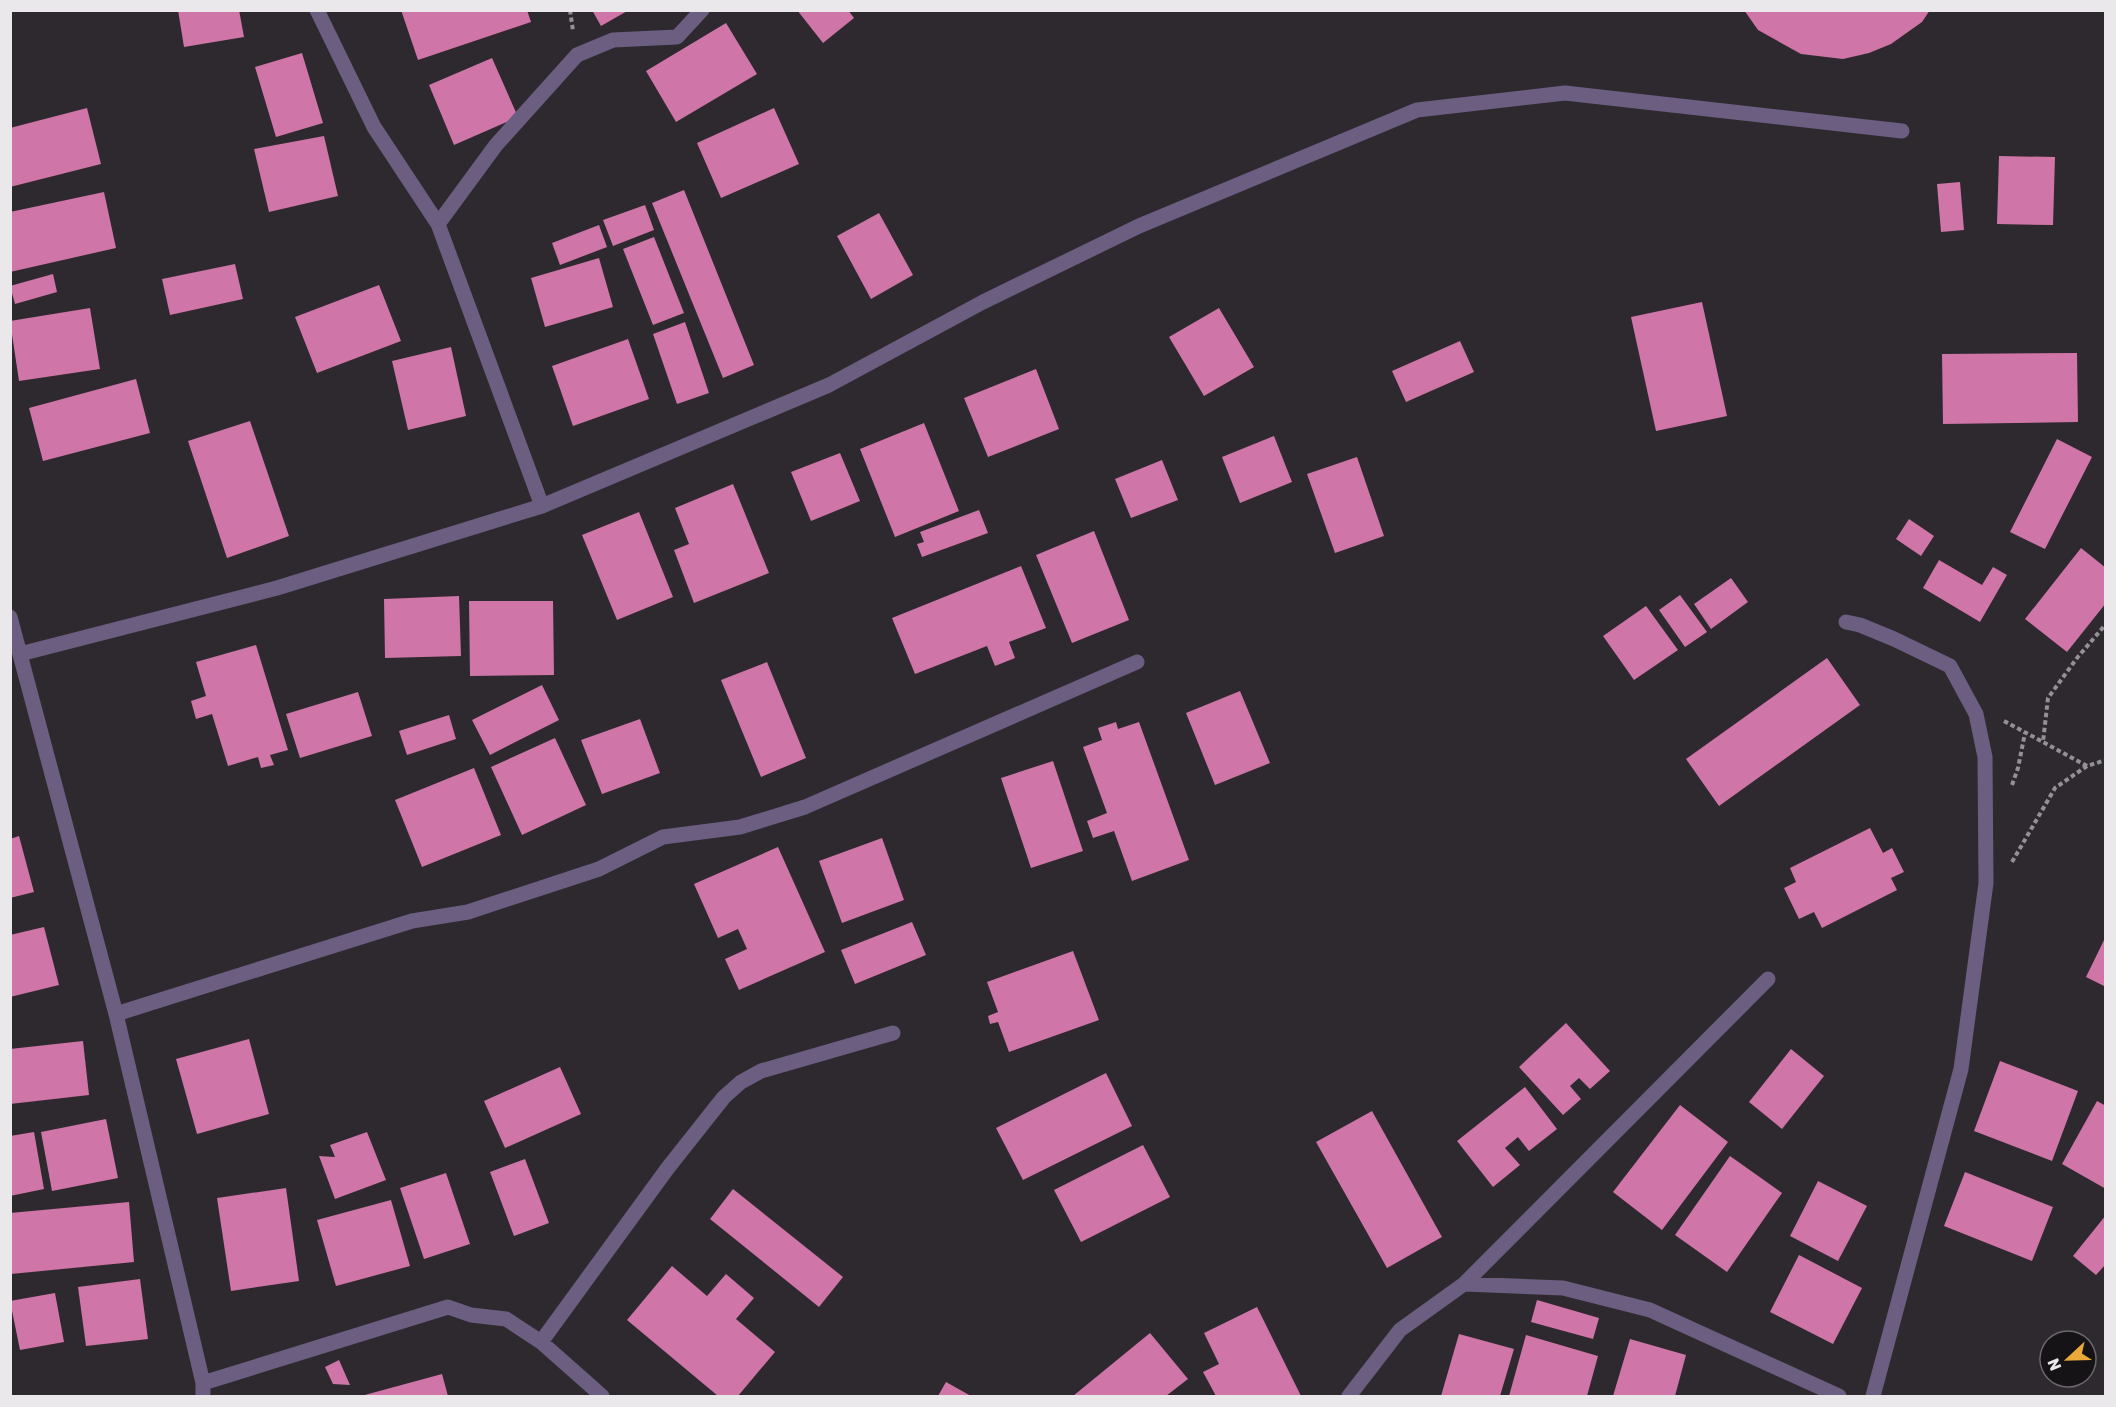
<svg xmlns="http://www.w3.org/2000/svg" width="2116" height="1407" viewBox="0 0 2116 1407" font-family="Rubik,sans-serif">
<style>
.building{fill:#cf75a7}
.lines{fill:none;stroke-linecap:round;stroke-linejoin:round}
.path{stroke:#949095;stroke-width:4;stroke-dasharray:4.5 3;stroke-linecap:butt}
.street{stroke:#6b5e81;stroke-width:15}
</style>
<rect width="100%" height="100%" fill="#2e292f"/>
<path class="building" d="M178,10H239L244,37L184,47Z
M401,10H527L531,22L418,60Z
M592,10H629L601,26Z
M797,10H848L854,18L823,43Z
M1744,10H1930L1922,22L1891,44L1869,53L1843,59L1801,54L1758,30Z
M726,23L757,74L676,122L646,71Z
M302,53L323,123L276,137L255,67Z
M492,58L518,117L454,145L429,85Z
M87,108L101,164L10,187V128Z
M774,108L799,164L721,198L697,143Z
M324,136L338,196L269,212L254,149Z
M1999,156L2055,157L2053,225L1997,224Z
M1960,182L1964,230L1941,232L1937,184Z
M684,190L754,365L723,378L652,203Z
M104,192L116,248L10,272V212Z
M645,205L654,230L613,246L603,220Z
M879,213L913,275L871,299L837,236Z
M599,225L607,247L560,265L552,243Z
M654,237L684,313L653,325L623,249Z
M599,258L613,307L545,327L531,278Z
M235,264L243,299L170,315L162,279Z
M53,274L57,292L15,304L10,286Z
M379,285L401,341L317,373L295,317Z
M1702,302L1727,416L1656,431L1631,317Z
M90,308L100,369L19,381L10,321Z
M1219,308L1254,367L1204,396L1169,337Z
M685,322L709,393L677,404L653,334Z
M628,339L649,399L573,426L552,366Z
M1460,341L1474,372L1406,402L1392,371Z
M451,347L466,416L408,430L392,361Z
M2077,353L2078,422L1943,424L1942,354Z
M1036,369L1059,429L988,457L964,398Z
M136,379L150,433L43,461L29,408Z
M250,421L289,536L227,558L188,441Z
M924,423L959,511L895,537L860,449Z
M1274,436L1292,482L1240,503L1222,457Z
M2057,439L2092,457L2045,549L2010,532Z
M840,453L860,501L811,521L791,472Z
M1357,457L1384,536L1335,553L1307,474Z
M1162,460L1178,500L1131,518L1115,479Z
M733,484L769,573L694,603L674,550L689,544L675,508Z
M979,510L988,533L922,557L917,544L924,542L920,532Z
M639,512L673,597L617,620L582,535Z
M1909,519L1934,536L1921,556L1896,539Z
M1094,531L1129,620L1072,643L1036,555Z
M2081,548L2106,568V603L2067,652L2025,619Z
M1939,560L1982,585L1993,567L2007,575L1980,622L1923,588Z
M1021,566L1046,628L1009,642L1015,658L995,666L987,646L915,674L892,618Z
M1731,578L1748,602L1711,629L1694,604Z
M1680,595L1707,632L1685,647L1659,610Z
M459,596L461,656L385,658L384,599Z
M469,601H553L554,675L470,676Z
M1646,606L1678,650L1634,680L1603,636Z
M256,645L288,750L270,755L274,765L261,768L258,757L228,766L212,714L196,719L191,701L206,696L196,662Z
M1827,658L1860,705L1719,806L1686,759Z
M767,662L806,758L761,777L721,680Z
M542,685L559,720L490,755L472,720Z
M1240,691L1270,763L1215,785L1186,713Z
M358,692L372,736L300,758L286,714Z
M449,715L456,739L407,755L399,731Z
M640,719L660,773L602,794L581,740Z
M1116,722L1118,729L1139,722L1189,860L1132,881L1114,831L1093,838L1087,821L1107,813L1083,747L1102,740L1098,728Z
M555,738L586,805L522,835L491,767Z
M1053,761L1083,851L1031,868L1001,778Z
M474,768L501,835L422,867L395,800Z
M1870,828L1883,853L1892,848L1904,872L1891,878L1897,890L1822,928L1814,912L1799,919L1784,888L1796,882L1790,868Z
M19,836L34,892L10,898V839Z
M882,838L904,900L842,923L819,861Z
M778,847L825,952L739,990L725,959L747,949L738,929L718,938L694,884Z
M912,922L926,955L855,984L841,950Z
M44,927L59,985L10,997V935Z
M2106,936V987L2086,977Z
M1073,951L1099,1020L1009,1052L998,1022L990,1024L988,1016L998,1012L987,982Z
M1566,1023L1610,1071L1590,1089L1579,1078L1570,1086L1581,1099L1563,1115L1519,1067Z
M249,1039L269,1114L197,1134L176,1059Z
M83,1041L89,1095L10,1104V1049Z
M1791,1049L1824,1076L1782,1129L1749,1102Z
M2000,1061L2078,1091L2052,1161L1974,1131Z
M560,1067L581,1114L505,1148L484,1101Z
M1106,1073L1132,1126L1023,1180L996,1128Z
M1525,1087L1557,1129L1529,1151L1518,1137L1505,1148L1520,1165L1493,1187L1457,1141Z
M2097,1101L2106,1106V1189L2062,1164Z
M1680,1105L1728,1142L1662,1230L1613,1192Z
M1372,1111L1442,1237L1387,1268L1316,1142Z
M106,1119L118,1178L52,1191L41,1132Z
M34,1132L44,1189L10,1196V1136Z
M367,1132L386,1180L335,1199L319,1156L335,1157L330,1145Z
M1143,1145L1170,1197L1081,1242L1054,1190Z
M1730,1156L1782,1193L1727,1272L1675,1235Z
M525,1159L549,1223L514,1236L490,1172Z
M1965,1172L2053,1207L2032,1261L1944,1226Z
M446,1173L470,1244L424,1259L400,1188Z
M1818,1181L1867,1206L1838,1261L1790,1236Z
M286,1188L299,1281L231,1291L217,1198Z
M733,1189L843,1277L819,1307L710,1219Z
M391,1200L410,1266L336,1286L317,1220Z
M129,1202L134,1262L11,1274L10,1213Z
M2106,1215V1264L2096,1275L2073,1256Z
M1799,1255L1862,1288L1833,1344L1770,1312Z
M672,1266L707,1296L726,1274L754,1298L736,1319L775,1352L738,1396H718L627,1320Z
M140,1279L148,1339L86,1346L78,1287Z
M55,1293L64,1342L20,1350L10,1301Z
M1537,1300L1599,1318L1593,1339L1531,1322Z
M1257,1307L1301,1396H1216L1203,1372L1219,1364L1204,1333Z
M1150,1333L1188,1379L1166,1396H1073Z
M1459,1334L1514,1349L1500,1396H1441Z
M1526,1335L1598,1356L1587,1396H1509Z
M1630,1339L1686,1355L1675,1396H1613Z
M339,1360L350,1385L333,1384L325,1367Z
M442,1374L448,1396H361Z
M946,1382L971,1396H938Z"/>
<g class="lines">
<path class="path" d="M570,10L573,31
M2004,721L2043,742
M2087,766L2043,742L2048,698L2077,658L2106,624
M2012,785L2018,768L2025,733
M2012,862L2055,788L2087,766L2106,760"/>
<path class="street" d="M317,10L374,127L438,224L542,506
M438,224L496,145L577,55L613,40L677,37L702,10
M10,617L116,1014L203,1383V1396
M1846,622L1860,625L1894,639L1950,666L1976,714L1985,757L1986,883L1961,1069L1873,1396
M20,654L277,588L542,506L829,385L983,302L1139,226L1417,110L1565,93L1902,131
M116,1014L412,921L468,912L599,869L663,837L740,827L805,807L1137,662
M1464,1284L1563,1288L1650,1310L1839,1396
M541,1342L667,1169L724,1097L741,1082L761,1071L893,1033
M203,1383L448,1307L471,1315L506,1319L541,1342L602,1396
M1349,1396L1400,1330L1464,1284L1768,979"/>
</g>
<rect width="2116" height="1407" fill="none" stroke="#ebe8eb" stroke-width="24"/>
<g transform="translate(2068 1359) rotate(248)"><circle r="28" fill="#151315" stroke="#6b686b" stroke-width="1.5"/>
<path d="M0-4.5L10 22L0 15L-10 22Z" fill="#eaaa39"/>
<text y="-9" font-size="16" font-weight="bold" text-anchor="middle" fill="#ebe8eb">N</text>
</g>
</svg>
